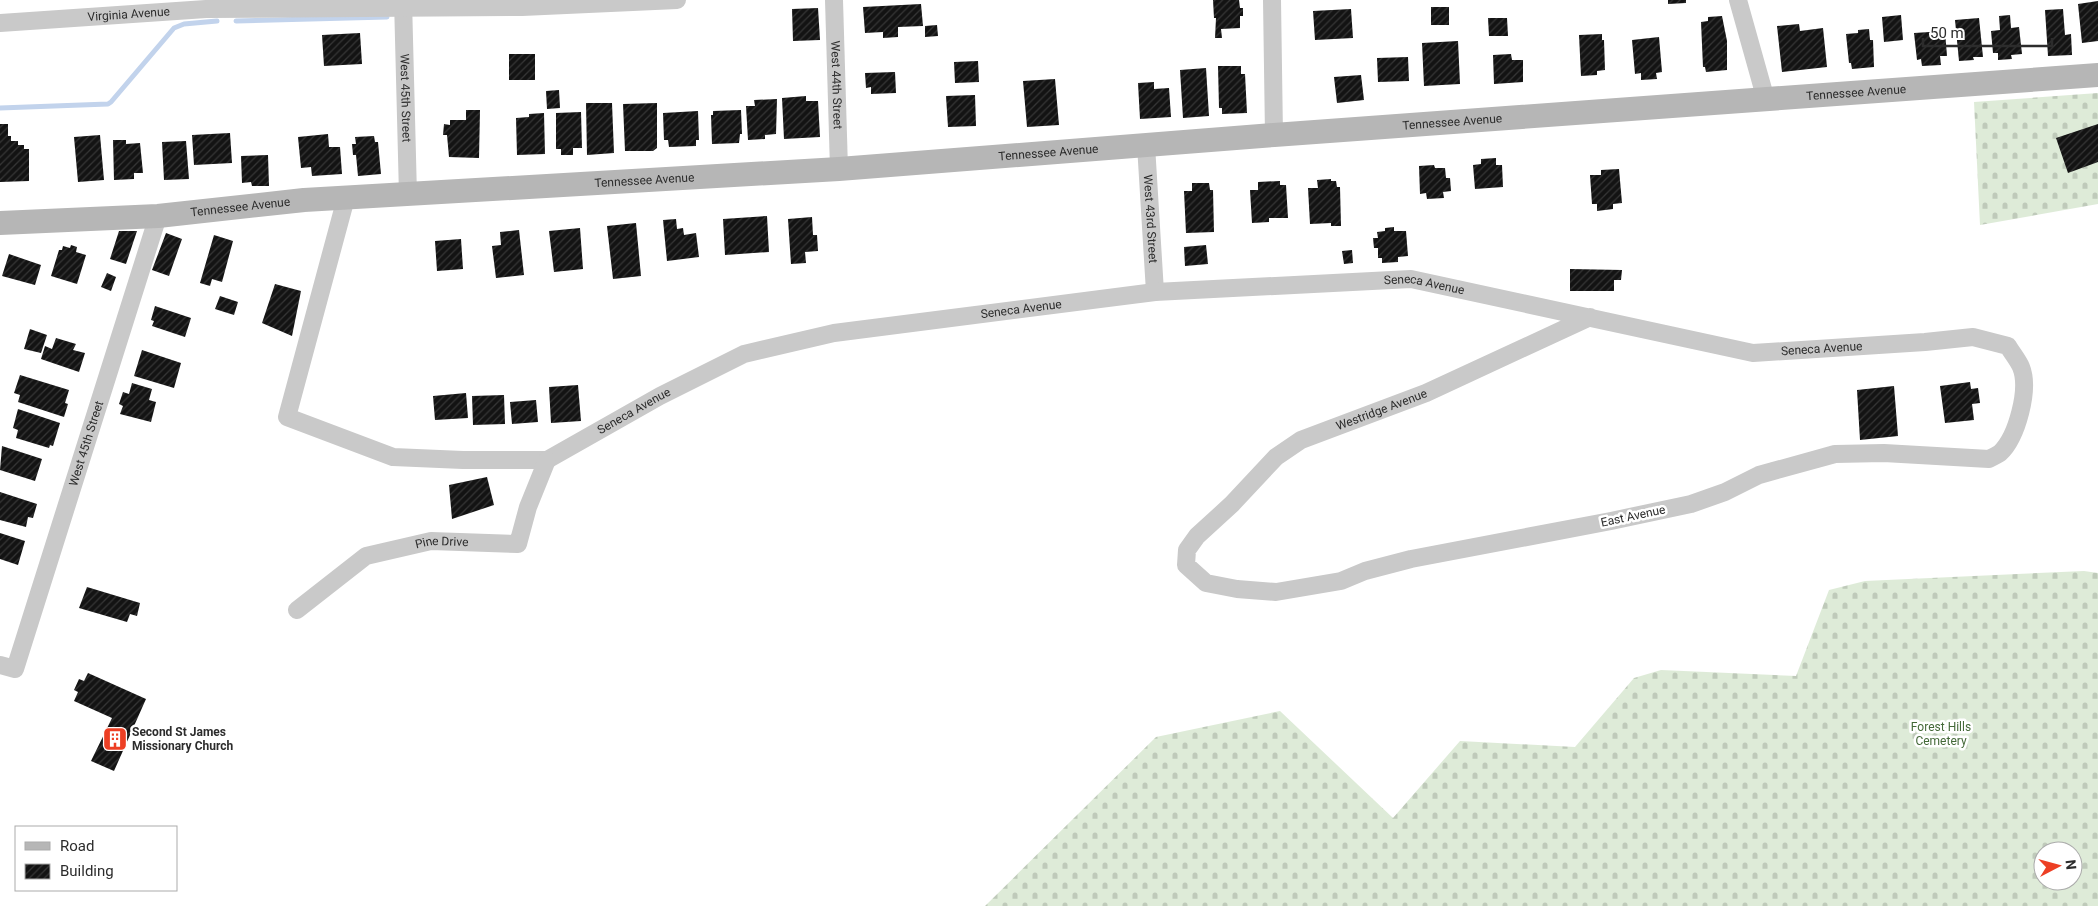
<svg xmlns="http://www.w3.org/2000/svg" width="2098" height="906" viewBox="0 0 2098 906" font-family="Roboto,sans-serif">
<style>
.cemetery{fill:url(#cemetery-stones);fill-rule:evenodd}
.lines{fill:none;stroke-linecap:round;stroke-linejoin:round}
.stream{stroke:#c2d3ec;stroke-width:5}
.building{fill:url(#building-hatch)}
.street{stroke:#c9c9c9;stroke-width:18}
.secondary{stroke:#b6b6b6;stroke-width:24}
.labels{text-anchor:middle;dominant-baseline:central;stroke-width:5;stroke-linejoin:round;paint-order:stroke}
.street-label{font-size:12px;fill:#2c2c2c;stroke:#fff}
.park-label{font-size:12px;fill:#446938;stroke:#fff}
.poi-label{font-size:12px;font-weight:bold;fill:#2c2c2c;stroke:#fff;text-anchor:start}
</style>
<defs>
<pattern id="cemetery-stones" width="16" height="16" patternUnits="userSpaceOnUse" patternTransform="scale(1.25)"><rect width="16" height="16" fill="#deebd8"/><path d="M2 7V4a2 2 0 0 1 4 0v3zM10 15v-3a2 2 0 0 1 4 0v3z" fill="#bfcaba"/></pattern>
<pattern id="building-hatch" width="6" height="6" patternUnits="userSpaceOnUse" patternTransform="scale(1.25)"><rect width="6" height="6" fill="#131313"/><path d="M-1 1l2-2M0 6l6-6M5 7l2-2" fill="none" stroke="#363636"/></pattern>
</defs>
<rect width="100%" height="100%" fill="#fff"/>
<path class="cemetery" d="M2098,93V204L1980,225L1974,102Z
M2084,571L2098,573V906H985L1156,737L1280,711L1393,818L1460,741L1575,747L1634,678L1661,670L1796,676L1829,590L1865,581ZM2043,851H2073V881H2043Z"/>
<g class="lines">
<path class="stream" d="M236,21L387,17
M0,108L108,104L111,102L174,28L184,24L217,21"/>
</g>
<path class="building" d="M1213,0H1239L1240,8H1243V16H1240V28L1221,29L1222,38H1215L1216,18H1214Z
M1668,0H1686V3L1668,4Z
M2098,1V41L2082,43L2078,4Z
M921,4L923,26L898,27V37L883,38V32L865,33L863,7Z
M1431,7H1449V25H1431Z
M818,8L820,40L793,41L792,9Z
M1351,9L1353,38L1315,40L1313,11Z
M2063,9L2065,35L2071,34L2072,55L2048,56L2045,10Z
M1901,15L1903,40L1884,42L1882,17Z
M2010,15L2011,28L2019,27L2022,54L2011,55L2012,59L1998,60V53H1993L1991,31L2000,30L1999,16Z
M1722,16L1727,41V70L1706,72L1705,67H1703L1701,22L1708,21V17Z
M1488,18H1507L1508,36H1489Z
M1979,18L1983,57H1973L1974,60L1959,61L1955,20Z
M1799,24L1800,31L1823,28L1827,67L1782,72L1777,26Z
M937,25L938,36L925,37V26Z
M1869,29L1870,40H1873L1874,67L1852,69L1851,63H1849L1846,34L1858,33V30Z
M1945,31L1947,56H1940L1941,65L1922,66L1921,59L1917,60L1914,33Z
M360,33L362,64L324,66L322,35Z
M1602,34V40H1604L1605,70L1597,71V75L1581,76L1579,35Z
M1659,37L1662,72L1656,73L1657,79L1641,80V73L1635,74L1632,40Z
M1458,41L1460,84L1424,86L1422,43Z
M509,54H535V80H509Z
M1511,54L1512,60H1523V82L1494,84L1493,55Z
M1408,57L1409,81L1378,82L1377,58Z
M978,61L979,82L955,83L954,62Z
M1218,66H1241V74H1245L1247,113L1222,114V108H1219Z
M1206,68L1209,116L1183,118L1180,70Z
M895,72L896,93L871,94V87L866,88L865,73Z
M1361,75L1364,100L1337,103L1334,77Z
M1055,79L1059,125L1027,127L1023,81Z
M1154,82V89L1169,88L1171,117L1140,119L1138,83Z
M559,90L560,108L547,109L546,91Z
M975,95L976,126L948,127L946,96Z
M806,96V101H818L820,137L784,139L782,98Z
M777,99L776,134L765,135V139L748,140L746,106H755L754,100Z
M586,103H612L614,153L587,155Z
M657,103V148L653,151H625L623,104Z
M466,110H480L479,158L449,157L447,135H443L444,124L450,125V120H466Z
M741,110L742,134H740L739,143L712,144L711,115H713V111Z
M698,111L699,140H696V146L669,147L668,140H664L663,113Z
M581,112L582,148H573V155H561V149H556V113Z
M544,113L545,154L517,155L516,118L529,117V114Z
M0,124H8V136H11V141H18V145H24V149H29V181L0,182Z
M2098,124V162L2068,173L2056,138Z
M230,133L232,163L194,165L192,135Z
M328,134L329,147H340L342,174L312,176L311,167L301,168L298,137Z
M100,135L104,180L78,182L74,137Z
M374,136L375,142H378L381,174L358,176L356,155H353L352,144H356L355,137Z
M113,140H126V144L140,143L143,173H134V179L114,180Z
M186,141L189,179L164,180L162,142Z
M268,155L269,186H252L251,182L242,183L241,156Z
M1496,158V165H1502L1503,187L1475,189L1473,165L1481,164V159Z
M1434,165L1435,168H1445L1446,178H1450L1451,191L1443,192L1444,198L1427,199L1426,193L1420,194L1419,166Z
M1619,169L1622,203L1613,204V209L1597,211V204H1592L1590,175H1601V170Z
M1331,179V181H1336L1337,187H1340L1341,226H1331V223L1310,224L1308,188H1318L1317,180Z
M1280,181V185H1286L1288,218H1269V222L1252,223L1250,190H1258V182Z
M1192,183H1209L1210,190H1213L1214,232L1186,233L1184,191H1192Z
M767,216L769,252L725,255L723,219Z
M812,217L813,235H817L818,251L805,252L806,263L791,264L788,219Z
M676,219L677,229L683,228L684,235L696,233L699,257L667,261L663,220Z
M636,223L641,276L613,279L607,226Z
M1394,227V231H1406L1408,256L1398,257V262L1382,263V258H1378V248H1374L1373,238H1378L1377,232L1385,231V228Z
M580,228L583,269L554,272L549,231Z
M519,230L524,275L496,278L492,246L501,245L500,232Z
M119,231H137L126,264L110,259Z
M166,233L182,239L169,276L152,270Z
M214,235L233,241L222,282L212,279L210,286L200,283Z
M461,239L463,269L437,271L435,241Z
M71,245L77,247L76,252L86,255L77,284L51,276L59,250H62L63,246L70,248Z
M1206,245L1208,264L1185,266L1184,247Z
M1352,250L1353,263L1344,264L1342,251Z
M9,254L41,265L35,285L2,276Z
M1570,269L1622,270L1621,280H1614V291H1570Z
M107,273L116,277L111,291L101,287Z
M275,284L301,291L292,336L262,323Z
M220,296L238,302L234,315L215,309Z
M155,306L191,318L185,337L152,326L154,321L151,320Z
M30,329L47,335L41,353L24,349Z
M56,338L76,344L73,350L85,353L79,372L41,359L45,346L52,349Z
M142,350L181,363L174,388L134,376Z
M20,375L69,390L65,403L68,404L64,417L18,402L20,395L14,393Z
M1970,382L1971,389L1978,388L1980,403L1972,404L1974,420L1945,423L1940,386Z
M132,383L152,389L149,400L156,402L151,422L120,414L123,406L119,404L123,392L129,394Z
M578,385L581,421L551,423L549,387Z
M1894,386L1898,436L1860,440L1857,390Z
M466,393L468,418L435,420L433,396Z
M504,395L505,424L473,425L472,396Z
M536,400L538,422L512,424L510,402Z
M18,409L60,423L53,446L50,445L49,448L16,438L18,430L13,428Z
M2,446L42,459L35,481L0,470Z
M487,477L494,505L452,519L449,485Z
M0,492L37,504L33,518L28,517L26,527L0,520Z
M0,533L25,541L18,565L0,559Z
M87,587L140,603L137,616L130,614L127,622L79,608Z
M88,673L146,699L114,771L91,761L112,718L74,701L78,692L74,690L79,679L84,681Z"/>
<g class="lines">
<g class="street">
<path id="s1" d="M403,0L408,195"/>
<path id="s2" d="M834,0L839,169"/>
<path d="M1272,0L1274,135"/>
<path d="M1738,0L1766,100"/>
<path id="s3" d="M0,23L206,9L522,7L677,0"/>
<path id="s4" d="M1146,145L1155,292"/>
<path id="s5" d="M346,198L287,417L393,457L463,460H547L660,396L744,354L834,333L1155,292L1411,279L1753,353L1925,342L1973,337L2008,346C2012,353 2018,360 2021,367C2030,389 2017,437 2000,453C1997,455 1993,457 1989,459L1884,453L1835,454L1759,475L1725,492L1691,504L1611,521L1411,559L1365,571L1341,581L1276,592L1237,589L1206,583L1186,565L1187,550L1197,536L1232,504L1276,457L1301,440L1426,393L1590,317"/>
<path id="s6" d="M297,610L366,556L431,541L518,544L528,507L547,460"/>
<path id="s7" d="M0,665L15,669L158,216"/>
</g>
<path class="secondary" id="s8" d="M0,223L158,216L304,200L839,169L1274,135L2098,75"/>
</g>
<defs>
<symbol id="building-square" viewBox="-11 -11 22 22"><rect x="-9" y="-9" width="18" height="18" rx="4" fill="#ed3f24" stroke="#fff"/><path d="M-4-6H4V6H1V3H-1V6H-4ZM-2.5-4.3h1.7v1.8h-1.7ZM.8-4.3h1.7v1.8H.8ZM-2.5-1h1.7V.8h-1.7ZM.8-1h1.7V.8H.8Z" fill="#fff"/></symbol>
</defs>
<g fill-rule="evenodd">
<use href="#building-square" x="101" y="725" width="28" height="28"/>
</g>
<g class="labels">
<g class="street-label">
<text stroke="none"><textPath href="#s3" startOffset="129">Virginia Avenue</textPath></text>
<text stroke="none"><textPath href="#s2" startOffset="85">West 44th Street</textPath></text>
<text stroke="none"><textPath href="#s8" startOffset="1861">Tennessee Avenue</textPath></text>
<text stroke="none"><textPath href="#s1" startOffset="98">West 45th Street</textPath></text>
<text stroke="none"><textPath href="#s8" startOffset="1456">Tennessee Avenue</textPath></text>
<text stroke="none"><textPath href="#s8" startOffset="1051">Tennessee Avenue</textPath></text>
<text stroke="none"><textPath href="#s8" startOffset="646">Tennessee Avenue</textPath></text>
<text stroke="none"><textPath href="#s8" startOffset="241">Tennessee Avenue</textPath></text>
<text stroke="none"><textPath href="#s4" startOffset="74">West 43rd Street</textPath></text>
<text stroke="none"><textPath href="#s5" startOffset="1404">Seneca Avenue</textPath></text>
<text stroke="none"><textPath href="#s5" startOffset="999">Seneca Avenue</textPath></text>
<text stroke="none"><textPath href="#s5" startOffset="1809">Seneca Avenue</textPath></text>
<text stroke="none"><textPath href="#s5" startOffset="3216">Westridge Avenue</textPath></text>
<text stroke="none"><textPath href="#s5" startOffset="594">Seneca Avenue</textPath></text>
<text stroke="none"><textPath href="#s7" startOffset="252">West 45th Street</textPath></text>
<text transform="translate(1633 516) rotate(-12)">East Avenue</text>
<text stroke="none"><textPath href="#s6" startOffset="165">Pine Drive</textPath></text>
</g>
<g class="park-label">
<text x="1941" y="727">Forest Hills<tspan x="1941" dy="14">Cemetery</tspan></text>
</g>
<g class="poi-label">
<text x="132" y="732">Second St James<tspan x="132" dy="14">Missionary Church</tspan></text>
</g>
</g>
<rect x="15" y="826" width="162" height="65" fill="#ffffff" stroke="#ababab"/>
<rect x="25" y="842" width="25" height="8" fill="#b6b6b6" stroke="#ababab"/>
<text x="60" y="851" font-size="15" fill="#2c2c2c">Road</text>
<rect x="25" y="864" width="25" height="15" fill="url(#building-hatch)" stroke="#ababab"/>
<text x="60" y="876" font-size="15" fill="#2c2c2c">Building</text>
<g transform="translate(2058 866) rotate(84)"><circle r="24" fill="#ffffff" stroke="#ababab"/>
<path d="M0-4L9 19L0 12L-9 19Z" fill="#ed3f24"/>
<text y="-8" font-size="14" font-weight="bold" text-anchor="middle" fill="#2c2c2c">N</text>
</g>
<path d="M1923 38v8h129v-8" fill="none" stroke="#2c2c2c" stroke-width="2.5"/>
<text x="1930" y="38" font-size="15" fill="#2c2c2c" stroke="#ffffff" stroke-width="4" paint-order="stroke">50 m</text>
</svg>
